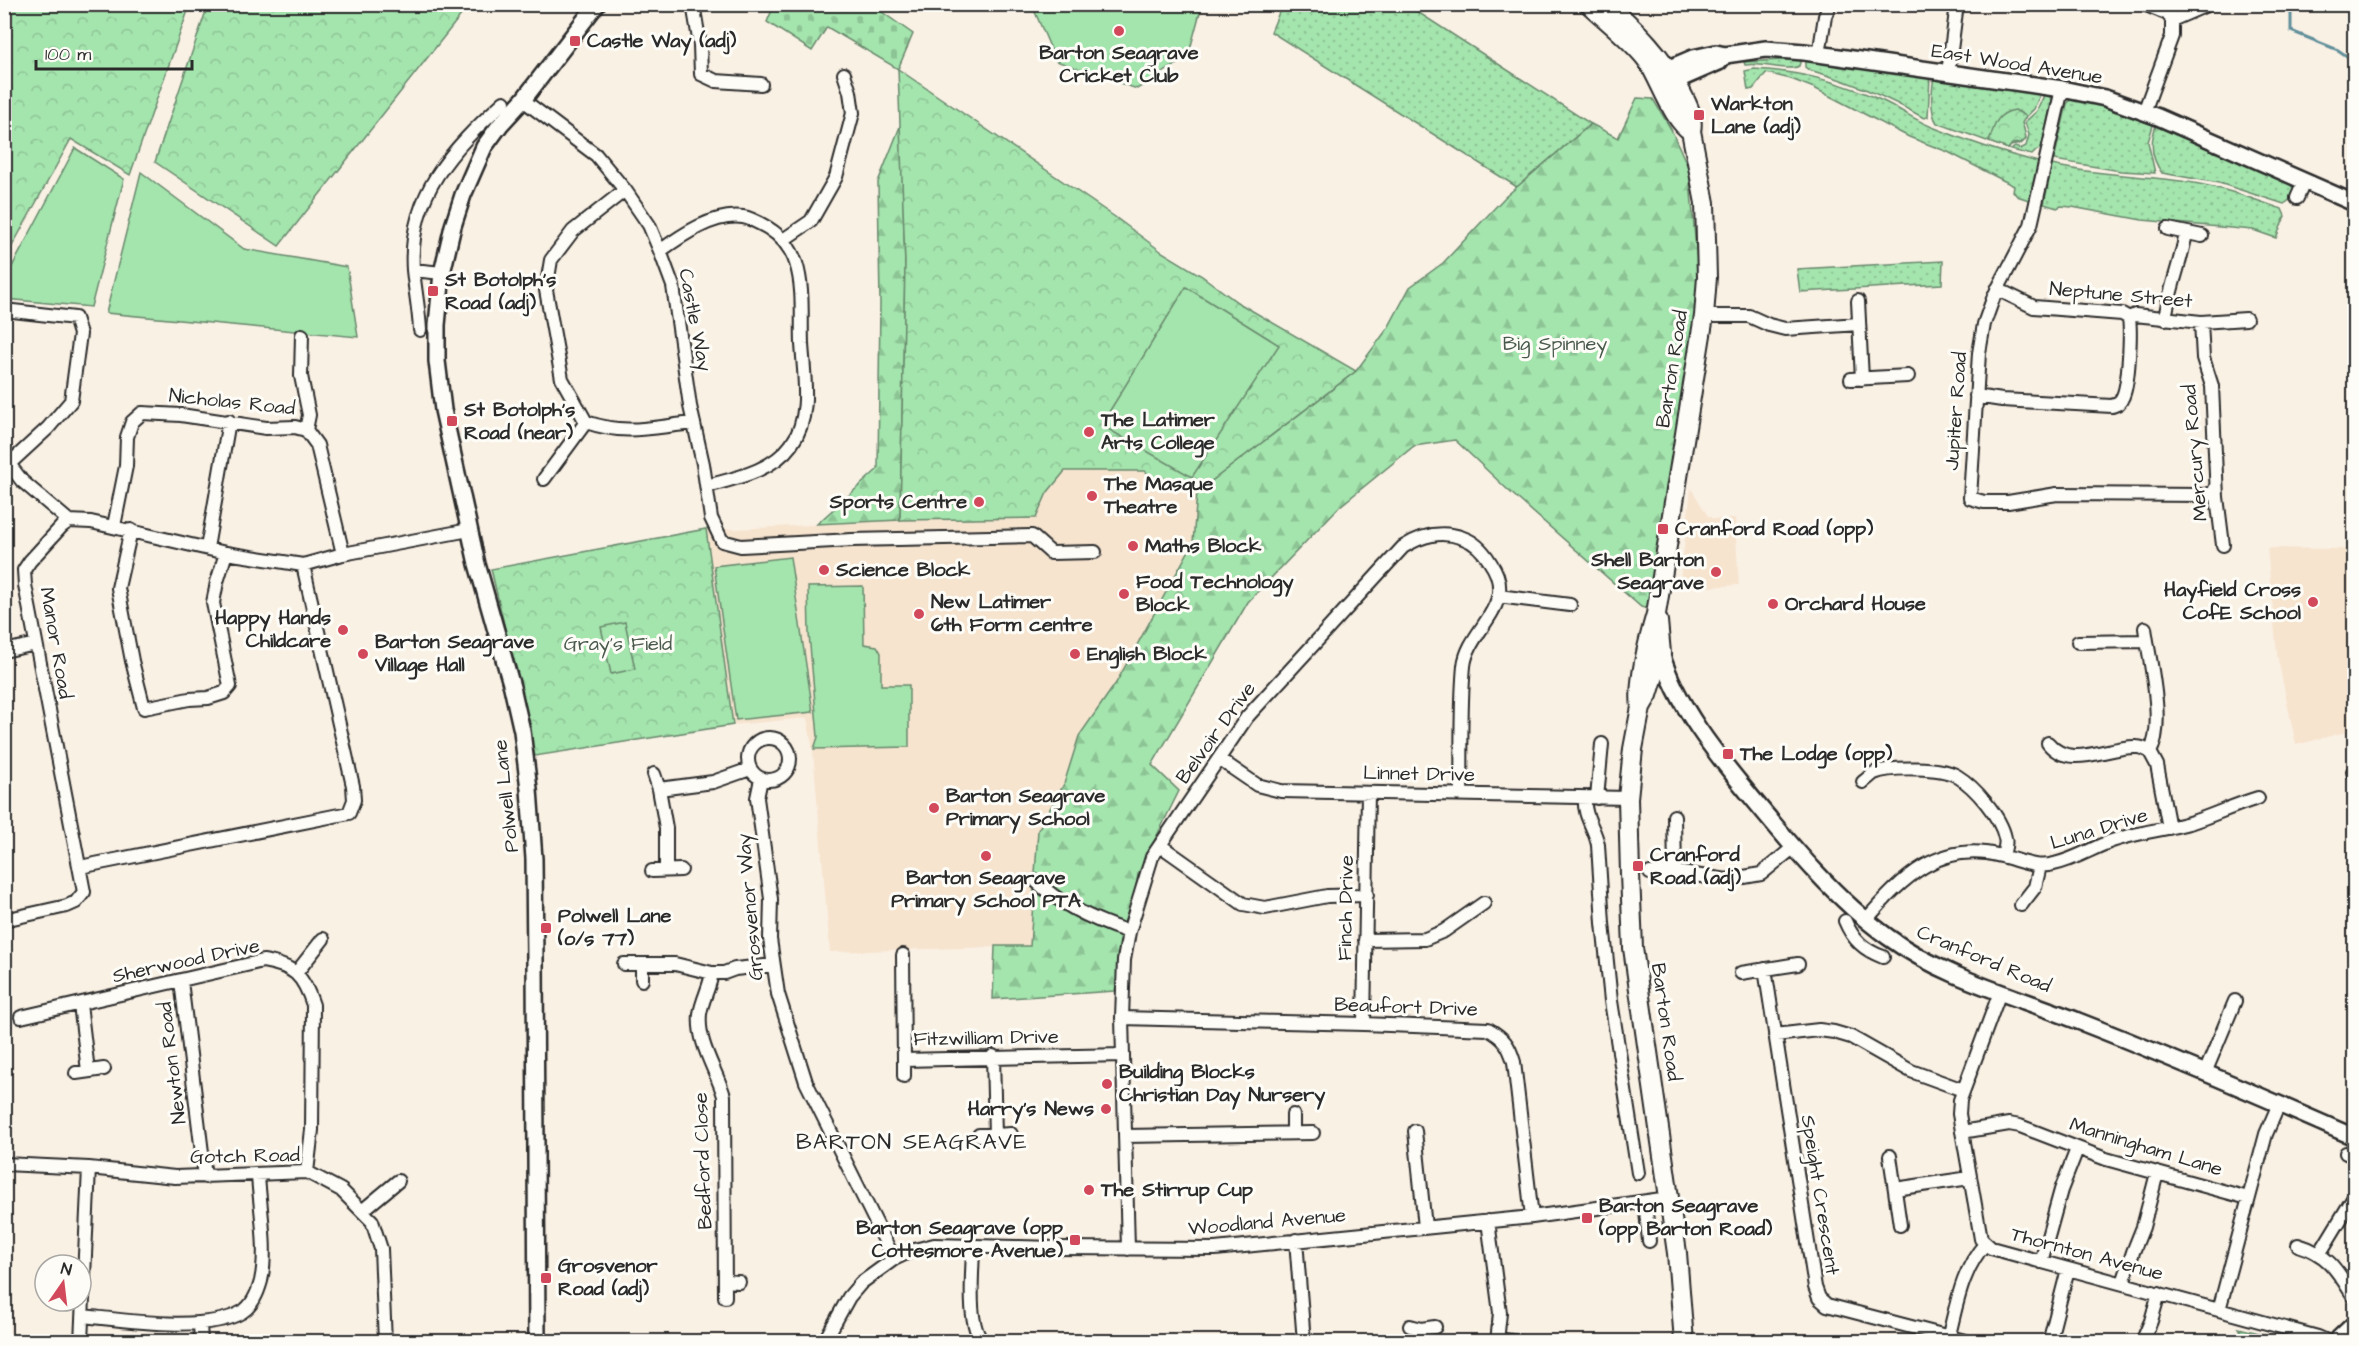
<svg xmlns="http://www.w3.org/2000/svg" width="2359" height="1346" viewBox="0 0 2359 1346" font-family="'Architects Daughter',sans-serif">
<style>
.built{fill:#f6e4cf}
.grass{fill:url(#grass-dots);stroke:#68886c;stroke-width:1.5}
.forest{fill:url(#forest-firs);stroke:#68886c;stroke-width:1.5}
.cemetery{fill:url(#cemetery-stones);stroke:#68886c;stroke-width:1.5}
.park{fill:url(#park-crowns);stroke:#68886c;stroke-width:1.5}
.garden{fill:#a4e4ad;stroke:#68886c;stroke-width:1.5}
.lines{fill:none;stroke-linecap:round;stroke-linejoin:round}
.stream{stroke:#618f9a;stroke-width:3}
.minor-casing{stroke:#2b2b2b;stroke-width:16}
.tertiary-casing{stroke:#2b2b2b;stroke-width:20}
.primary-casing{stroke:#2b2b2b;stroke-width:22}
.minor{stroke:#fdfcf7;stroke-width:12}
.tertiary{stroke:#fdfcf7;stroke-width:15}
.primary{stroke:#fdfcf7;stroke-width:18}
.poi-dot{fill:#d1495b;stroke:#fdfcf7;stroke-width:2}
.labels{text-anchor:middle;dominant-baseline:central;stroke-width:6;stroke-linejoin:round;paint-order:stroke}
.poi-label{font-size:20px;font-weight:bold;fill:#2b2b2b;stroke:#fdfcf7;text-anchor:start}
.street-label{font-size:20px;fill:#2b2b2b;stroke:#fdfcf7}
.park-label{font-size:20px;fill:#49594c;stroke:#fdfcf7}
.quarter-label{font-size:22px;letter-spacing:1.5px;fill:#2b2b2b;stroke:#fdfcf7}
</style>
<defs>
<pattern id="grass-dots" width="8" height="8" patternUnits="userSpaceOnUse" patternTransform="scale(1.5)"><rect width="8" height="8" fill="#a4e4ad"/><path d="M2 2h.1M6 6h.1" fill="none" stroke="#8dc495" stroke-width="1.8" stroke-linecap="round"/></pattern>
<pattern id="forest-firs" width="22" height="20" patternUnits="userSpaceOnUse" patternTransform="scale(1.5)"><rect width="22" height="20" fill="#a4e4ad"/><path d="M5 1l3.5 6h-7zM16 11l3.5 6h-7z" fill="#8dc495"/></pattern>
<pattern id="cemetery-stones" width="16" height="16" patternUnits="userSpaceOnUse" patternTransform="scale(1.5)"><rect width="16" height="16" fill="#a4e4ad"/><path d="M2 7V4a2 2 0 0 1 4 0v3zM10 15v-3a2 2 0 0 1 4 0v3z" fill="#8dc495"/></pattern>
<pattern id="park-crowns" width="20" height="18" patternUnits="userSpaceOnUse" patternTransform="scale(1.5)"><rect width="20" height="18" fill="#a4e4ad"/><path d="M2 6a3 3 0 1 1 6 0M12 15a3 3 0 1 1 6 0" fill="none" stroke="#8dc495"/></pattern>
</defs>
<rect width="100%" height="100%" fill="#faf1e5"/>
<filter id="ink" filterUnits="userSpaceOnUse"><feTurbulence type="fractalNoise" baseFrequency=".0167" numOctaves="2"/><feDisplacementMap in="SourceGraphic" scale="12" xChannelSelector="R" yChannelSelector="G"/><feConvolveMatrix kernelMatrix="1 2 1 2 8 2 1 2 1" color-interpolation-filters="sRGB"/></filter>
<g filter="url(#ink)">
<path class="built" d="M898,69L1115,217L1162,252L1202,276L1237,302L1356,371L1197,492L1193,543L1116,683L1079,736L1064,784L1038,830L1030,946L830,952L813,752L807,718L733,725L706,529H735L900,520L905,269Z
M1691,488L1708,516L1714,519L1735,518L1739,585L1679,589Z
M2267,548L2354,549V730L2296,745L2277,655Z"/>
<path class="grass" d="M1282,5H1407L1591,124L1517,187L1271,32Z
M1801,59L1799,66C1788,72 1761,62 1745,65L1744,62Z
M1805,59L1930,76L1928,117L1924,118C1887,97 1850,81 1809,70L1805,67Z
M1754,69C1799,71 1842,82 1883,101C1900,109 1915,120 1932,127C1967,141 2002,153 2038,162L2029,200L2017,196L2013,191L2014,186L1948,152L1909,137L1814,88L1791,79L1766,73L1753,89L1748,90L1745,71Z
M1934,76L2041,92L2034,109L2022,121L2026,139L2021,144L2010,146L2009,149L1937,123C1929,111 1932,90 1934,76Z
M2044,95L2049,96L2052,100L2041,149L2037,150L2032,155L2011,150L2015,147L2020,149L2026,146L2029,135L2025,122L2037,111Z
M2081,98L2154,122L2148,142L2155,173L2121,171L2054,160L2067,104L2070,100L2080,101Z
M2157,123L2289,181L2294,191V197L2284,204L2219,183L2162,173C2150,157 2150,140 2157,123Z
M2052,165C2099,176 2147,175 2194,183C2224,188 2253,199 2282,209L2285,216L2276,238L2253,230L2142,220L2072,207L2061,206L2057,208L2044,204Z
M1943,261L1942,284L1800,292L1797,269Z
M2239,1328L2291,1341H2247Z"/>
<path class="forest" d="M1637,98L1653,99L1671,129L1689,169L1699,284L1692,363L1649,609L1641,607L1509,491L1455,440L1414,446L1339,507L1248,602L1152,765L1179,791L1138,874L1129,932L1123,938L1115,991L993,999L995,946H1030L1038,830L1064,784L1079,736L1116,683L1193,543L1197,492L1356,371L1388,328L1410,287L1443,263L1505,197L1591,124L1618,138Z
M901,124L905,269L900,520L817,524L878,469L880,303L878,182Z"/>
<path class="cemetery" d="M770,5H872L913,34L898,69L827,27L812,51L767,22L772,10Z"/>
<path class="park" d="M5,4L190,5L130,175L71,139L5,259Z
M208,5V4L469,5L279,246L155,162Z
M898,69L1115,217L1162,252L1202,276L1237,302L1356,371L1197,492L1156,481L1145,471H1065L1047,493L1036,518L900,520L905,262Z
M2015,110L2026,116L2022,123C2027,139 2030,142 2012,144L2008,149L1989,142C1994,126 1996,113 2015,110Z
M706,529L733,725L535,756L491,569Z"/>
<path class="garden" d="M1032,5H1202L1188,57L1137,89L1056,61Z
M75,148L124,179L91,307L5,299V280Z
M141,172L244,249L347,267L358,337L106,313Z
M1186,287L1279,345L1192,477L1101,425Z
M790,557L813,712L736,720L714,566Z
M863,586L864,644L877,646L881,653V685H909V747L814,749L818,737L809,634L808,587Z
M625,622L635,669L611,674L601,627Z"/>
<g class="lines">
<path class="stream" d="M2291,4V31L2338,50L2354,61"/>
<defs>
<path id="minor" d="M693,4L700,45L701,74L716,81L761,84
M2144,4L2168,14L2172,20
M2172,20L2209,4
M1819,55L1825,16L1830,4
M1948,73L1957,4
M2062,89L2031,225L1994,296L1984,324L1979,353L1970,498L1984,502H2008L2057,494L2205,495L2214,492L2216,486
M523,100L596,155L625,190L649,225L660,251L673,286L690,406L703,464L711,518L722,541L741,546L852,540L1032,536L1051,553L1095,552
M2144,112L2172,36V20
M625,190L573,231L551,260L546,290L562,379L586,422C627,436 652,427 694,423
M2297,198L2304,182
M2168,229L2202,236
M783,240L811,221L836,177L853,113L850,92L844,74
M660,251C682,235 714,213 743,217C751,218 761,224 768,228C781,236 791,248 796,263C804,288 801,317 802,344C804,377 812,417 791,445C772,471 736,478 707,486
M413,270L442,273
M1997,289L2034,307L2122,314L2129,318L2135,315L2201,322L2246,319
M1858,301L1862,379
M4,310L75,318L80,334L71,401L48,428L9,464
M1704,316H1749L1769,325L1785,329L1859,324
M2165,319C2169,290 2181,263 2186,233
M2201,322L2203,358L2212,386L2217,497L2223,545
M420,330C419,310 415,290 413,270C408,195 452,149 504,102
M302,335L301,376L309,415L306,430
M1851,379L1908,376
M1976,396L2002,400L2112,406C2117,404 2120,404 2122,398C2129,387 2131,332 2129,318
M4,463L9,464L22,481L69,521
M544,479L586,422
M114,526L126,466L127,437L132,422L142,413L181,415L266,428L295,427L306,430L317,445L343,554
M131,530L118,588L132,661L144,708L189,699L208,698L224,693L230,686L213,603L217,582L226,553
M207,548L229,421
M1498,596L1570,605
M2145,628C2149,659 2166,725 2150,752
M2078,642L2147,641
M4,651L36,644
M748 759a21 21 0 1 1 42 0a21 21 0 1 1-42 0Z
M2048,743C2070,771 2109,745 2137,747C2141,747 2147,750 2150,752L2157,765L2169,828
M1219,759L1257,785L1281,791L1628,798
M2353,772L2354,771
M654,774L659,789L713,782L750,769
M761,779L757,798L771,899L770,939L778,994L806,1082L894,1259
M1863,782C1867,779 1871,775 1874,773C1891,766 1942,767 1957,776C1975,787 2001,817 2005,838C2007,844 2004,850 2003,856
M659,789L666,828V870
M1585,798C1583,816 1595,828 1598,845L1603,923L1611,1001L1638,1173
M1597,798L1602,744
M1674,816L1675,872
M1161,846L1243,904L1265,908L1327,896L1367,895
M80,867L349,813L354,800L353,786L303,565
M652,871L681,870
M1650,873L1675,872L1727,880L1761,874L1794,847
M1036,881C1061,906 1096,921 1129,932
M2021,905L2035,887L2040,866
M4,920L67,906L76,902L84,892L25,585L24,570L30,561L62,526L69,521L91,522L226,553L303,565L343,554L469,530
M1866,920C1902,878 1940,840 2001,856C2019,860 2035,869 2054,864C2073,860 2091,849 2109,842C2134,833 2163,830 2189,823C2212,816 2234,805 2258,798
M1845,921C1853,940 1864,950 1883,957
M1365,940L1425,939L1444,931L1484,903
M903,955L904,1060L1123,1055
M624,964H675L712,973H724L735,969L773,965
M642,964V980
M1765,969L1815,1287L1819,1298L1827,1305L1969,1342
M297,972L323,939
M712,973C710,987 702,1000 700,1014C697,1043 716,1069 724,1096L725,1297
M1741,973L1798,964
M181,981L205,1177
M2000,992L1960,1100L1959,1114L1980,1233L1981,1239L1991,1248L2318,1337L2329,1342
M80,1004L88,1071
M21,1017L263,961C294,966 303,975 313,1005L312,1130L307,1172
M1122,1018L1364,1024L1488,1029C1504,1038 1509,1045 1514,1062L1532,1217
M1364,1024L1368,793
M1775,1035L1819,1030L1834,1032L1851,1037L1911,1071L1963,1090
M904,1060V1076
M76,1073L104,1069
M2205,1073L2235,1001
M1415,1131L1425,1227
M1962,1132L2009,1124L2020,1126L2106,1159L2248,1198
M1293,1133V1115
M979,1135H995L993,1056
M995,1135L1011,1134
M1125,1136L1313,1133
M2346,1153L2354,1156
M1890,1156L1900,1225
M4,1164L89,1168L175,1177L307,1172L341,1190L372,1221L381,1249L385,1342
M1895,1189L1970,1178
M1645,1202L1649,1241
M362,1211L398,1181
M1488,1221L1500,1313L1497,1342
M1296,1240L1304,1342
M2298,1245C2329,1254 2338,1272 2354,1297
M973,1246C973,1271 966,1324 983,1342
M1128,1249L1122,1018L1124,960L1129,932L1152,857L1247,717L1403,547C1422,535 1441,530 1463,538C1475,542 1484,552 1490,562C1520,605 1468,628 1464,666C1460,708 1462,752 1461,795
M2320,1253L2354,1197
M2041,1262L2061,1190L2077,1149
M725,1281L739,1282
M2123,1283L2133,1252L2143,1227L2157,1173
M2219,1310L2266,1134L2279,1104
M83,1316C123,1320 207,1333 242,1312C252,1306 258,1292 261,1281C268,1250 260,1208 258,1176
M200,1323L201,1342
M1410,1326L1421,1329L1435,1327
M1949,1335C1957,1303 1962,1270 1985,1244
M2051,1335L2068,1269
M1497,1339L1519,1342
M81,1342L89,1168
M824,1342L849,1297L861,1283L894,1259L911,1251L934,1245L1057,1248L1215,1249L1532,1217L1669,1198
M2142,1342L2151,1321L2159,1293"/>
<path id="tertiary" d="M1658,73L1693,58L1716,53L1725,55L1766,49L1804,52L2062,89L2105,98L2158,117L2354,203
M1664,86L1719,62L1725,55
M1661,653C1677,706 1715,753 1749,794C1791,845 1835,899 1888,937C1944,978 2015,996 2078,1021C2171,1057 2263,1097 2354,1137
M537,1342L535,961L534,859L529,789L522,731L512,687L477,564L443,410L437,361V325L442,273L453,226L463,195L484,147L500,125L523,100L597,4
M2335,1342L2354,1324"/>
<path id="primary" d="M1589,4C1608,22 1631,39 1647,60C1660,79 1673,121 1691,131
M1607,4C1637,31 1663,56 1681,92C1688,105 1694,117 1691,131L1705,203L1707,277L1704,316L1656,614C1649,638 1637,683 1641,707
M1658,621L1661,653L1648,695L1641,707L1633,749L1628,798L1630,874L1633,948L1677,1253L1684,1342"/>
</defs>
<use href="#minor" class="minor-casing"/>
<use href="#tertiary" class="tertiary-casing"/>
<use href="#primary" class="primary-casing"/>
<use href="#minor" class="minor"/>
<use href="#tertiary" class="tertiary"/>
<use href="#primary" class="primary"/>
</g>
</g>
<g class="poi-dot">
<circle cx="1119" cy="31" r="6"/>
<rect x="569" y="35" width="12" height="12" rx="3"/>
<rect x="1693" y="109" width="12" height="12" rx="3"/>
<rect x="427" y="285" width="12" height="12" rx="3"/>
<rect x="446" y="415" width="12" height="12" rx="3"/>
<circle cx="1089" cy="432" r="6"/>
<circle cx="1092" cy="496" r="6"/>
<circle cx="979" cy="502" r="6"/>
<rect x="1657" y="523" width="12" height="12" rx="3"/>
<circle cx="1133" cy="546" r="6"/>
<circle cx="824" cy="570" r="6"/>
<circle cx="1716" cy="572" r="6"/>
<circle cx="1124" cy="594" r="6"/>
<circle cx="2313" cy="602" r="6"/>
<circle cx="1773" cy="604" r="6"/>
<circle cx="919" cy="614" r="6"/>
<circle cx="343" cy="630" r="6"/>
<circle cx="363" cy="654" r="6"/>
<circle cx="1075" cy="654" r="6"/>
<rect x="1722" y="748" width="12" height="12" rx="3"/>
<circle cx="934" cy="808" r="6"/>
<circle cx="986" cy="856" r="6"/>
<rect x="1632" y="860" width="12" height="12" rx="3"/>
<rect x="540" y="922" width="12" height="12" rx="3"/>
<circle cx="1107" cy="1084" r="6"/>
<circle cx="1106" cy="1109" r="6"/>
<circle cx="1089" cy="1190" r="6"/>
<rect x="1581" y="1212" width="12" height="12" rx="3"/>
<rect x="1069" y="1234" width="12" height="12" rx="3"/>
<rect x="540" y="1272" width="12" height="12" rx="3"/>
</g>
<g class="labels">
<g class="poi-label">
<text x="587" y="41">Castle Way (adj)</text>
<text x="1119" y="53" text-anchor="middle">Barton Seagrave<tspan x="1119" dy="23">Cricket Club</tspan></text>
<text x="1711" y="104">Warkton<tspan x="1711" dy="23">Lane (adj)</tspan></text>
<text x="445" y="280">St Botolph's<tspan x="445" dy="23">Road (adj)</tspan></text>
<text x="464" y="410">St Botolph's<tspan x="464" dy="23">Road (near)</tspan></text>
<text x="1101" y="420">The Latimer<tspan x="1101" dy="23">Arts College</tspan></text>
<text x="1104" y="484">The Masque<tspan x="1104" dy="23">Theatre</tspan></text>
<text x="967" y="502" text-anchor="end">Sports Centre</text>
<text x="1675" y="529">Cranford Road (opp)</text>
<text x="1145" y="546">Maths Block</text>
<text x="1704" y="560" text-anchor="end">Shell Barton<tspan x="1704" dy="23">Seagrave</tspan></text>
<text x="836" y="570">Science Block</text>
<text x="1136" y="582">Food Technology<tspan x="1136" dy="23">Block</tspan></text>
<text x="2301" y="590" text-anchor="end">Hayfield Cross<tspan x="2301" dy="23">CofE School</tspan></text>
<text x="931" y="602">New Latimer<tspan x="931" dy="23">6th Form centre</tspan></text>
<text x="1785" y="604">Orchard House</text>
<text x="331" y="618" text-anchor="end">Happy Hands<tspan x="331" dy="23">Childcare</tspan></text>
<text x="375" y="642">Barton Seagrave<tspan x="375" dy="23">Village Hall</tspan></text>
<text x="1087" y="654">English Block</text>
<text x="1740" y="754">The Lodge (opp)</text>
<text x="946" y="796">Barton Seagrave<tspan x="946" dy="23">Primary School</tspan></text>
<text x="1650" y="855">Cranford<tspan x="1650" dy="23">Road (adj)</tspan></text>
<text x="986" y="878" text-anchor="middle">Barton Seagrave<tspan x="986" dy="23">Primary School PTA</tspan></text>
<text x="558" y="916">Polwell Lane<tspan x="558" dy="23">(o/s 77)</tspan></text>
<text x="1119" y="1072">Building Blocks<tspan x="1119" dy="23">Christian Day Nursery</tspan></text>
<text x="1094" y="1109" text-anchor="end">Harry's News</text>
<text x="1101" y="1190">The Stirrup Cup</text>
<text x="1599" y="1206">Barton Seagrave<tspan x="1599" dy="23">(opp Barton Road)</tspan></text>
<text x="1063" y="1228" text-anchor="end">Barton Seagrave (opp<tspan x="1063" dy="23">Cottesmore Avenue)</tspan></text>
<text x="558" y="1266">Grosvenor<tspan x="558" dy="23">Road (adj)</tspan></text>
</g>
<g class="street-label">
<text transform="translate(2017 64) rotate(9)">East Wood Avenue</text>
<text transform="translate(2121 295) rotate(5)">Neptune Street</text>
<text transform="translate(695 320) rotate(79)">Castle Way</text>
<text transform="translate(1672 369) rotate(-81)">Barton Road</text>
<text transform="translate(232 402) rotate(6)">Nicholas Road</text>
<text transform="translate(1956 411) rotate(-86)">Jupiter Road</text>
<text transform="translate(2195 453) rotate(-95)">Mercury Road</text>
<text transform="translate(56 643) rotate(80)">Manor Road</text>
<text transform="translate(1216 733) rotate(-54)">Belvoir Drive</text>
<text transform="translate(1419 774) rotate(1)">Linnet Drive</text>
<text transform="translate(506 796) rotate(-96)">Polwell Lane</text>
<text transform="translate(2099 829) rotate(-17)">Luna Drive</text>
<text transform="translate(750 907) rotate(-95)">Grosvenor Way</text>
<text transform="translate(1346 908) rotate(-89)">Finch Drive</text>
<text transform="translate(1984 959) rotate(23)">Cranford Road</text>
<text transform="translate(186 961) rotate(-12)">Sherwood Drive</text>
<text transform="translate(1406 1007) rotate(2)">Beaufort Drive</text>
<text transform="translate(1666 1022) rotate(82)">Barton Road</text>
<text transform="translate(986 1038) rotate(-1)">Fitzwilliam Drive</text>
<text transform="translate(172 1063) rotate(-97)">Newton Road</text>
<text transform="translate(2146 1147) rotate(17)">Manningham Lane</text>
<text transform="translate(245 1156) rotate(-1)">Gotch Road</text>
<text transform="translate(703 1161) rotate(-92)">Bedford Close</text>
<text transform="translate(1820 1195) rotate(81)">Speight Crescent</text>
<text transform="translate(1267 1222) rotate(-5)">Woodland Avenue</text>
<text transform="translate(2087 1254) rotate(15)">Thornton Avenue</text>
</g>
<g class="park-label">
<text x="1555" y="344">Big Spinney</text>
<text x="618" y="644">Gray's Field</text>
</g>
<g class="quarter-label">
<text x="912" y="1142">BARTON SEAGRAVE</text>
</g>
</g>
<rect width="2359" height="1346" fill="none" stroke="#fdfcf7" stroke-width="24"/>
<rect x="12" y="12" width="2335" height="1322" fill="none" stroke="#2b2b2b" stroke-width="2" filter="url(#ink)"/>
<g transform="translate(63 1283) rotate(14)"><circle r="28" fill="#fdfcf7" stroke="#a9a8a5" stroke-width="1.5"/>
<path d="M0-4.5L10 22L0 15L-10 22Z" fill="#d1495b"/>
<text y="-9" font-size="16" font-weight="bold" text-anchor="middle" fill="#2b2b2b">N</text>
</g>
<path d="M36 60v9h156v-9" fill="none" stroke="#2b2b2b" stroke-width="3"/>
<text x="45" y="60" font-size="18" fill="#2b2b2b" stroke="#fdfcf7" stroke-width="4.5" paint-order="stroke">100 m</text>
</svg>
